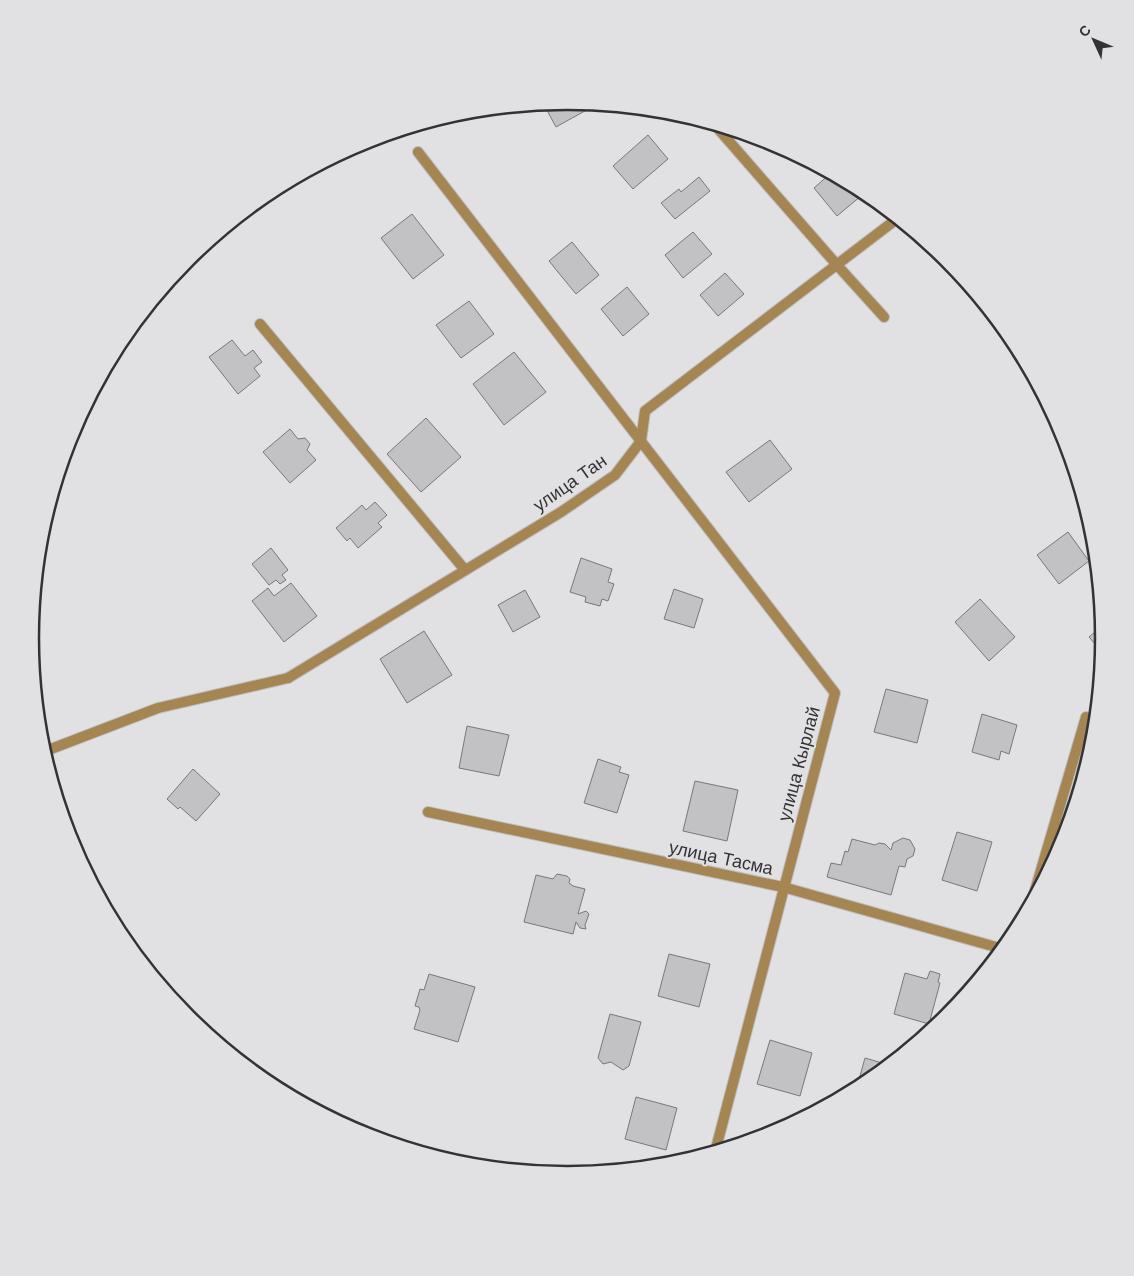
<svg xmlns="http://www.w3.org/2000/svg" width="1134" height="1276" viewBox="0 0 1134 1276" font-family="Arial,sans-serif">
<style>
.building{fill:#c2c2c5;stroke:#78787b}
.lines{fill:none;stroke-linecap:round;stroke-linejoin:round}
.service-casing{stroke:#bebec1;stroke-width:12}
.minor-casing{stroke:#bebec1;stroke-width:12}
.service{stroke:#a58551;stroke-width:10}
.minor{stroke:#a58551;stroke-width:10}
.labels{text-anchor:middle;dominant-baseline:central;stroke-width:4;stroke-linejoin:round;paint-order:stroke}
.street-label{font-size:18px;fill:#333334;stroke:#e1e1e4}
.rim{fill:none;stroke:#333334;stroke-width:2.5}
</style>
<rect width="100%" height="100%" fill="#e1e1e4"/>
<path class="building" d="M567,101L590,103L592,107L556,127L543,103Z
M648,135L668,159L633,189L613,166Z
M831,173L853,185L861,196L837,216L814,188Z
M699,177L710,191L675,219L661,203L679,189L681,192Z
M412,214L444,255L413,279L381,238Z
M693,232L712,254L683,278L665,255Z
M572,242L599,275L576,294L549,261Z
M725,273L744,294L718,316L700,295Z
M627,287L649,314L623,336L601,309Z
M469,301L494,334L461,358L436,325Z
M232,340L245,356L253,350L262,362L254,368L260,376L238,394L209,357Z
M514,352L546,392L504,425L473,384Z
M426,418L461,457L421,492L387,454Z
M290,429L298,439L305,438L310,444L307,450L316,460L290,483L263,452Z
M770,440L792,469L749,502L726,472Z
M375,502L387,515L378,523L382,527L358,548L350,538L347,541L336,528L362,505L366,510Z
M1068,532L1089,561L1059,584L1037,555Z
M271,548L288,570L282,575L286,580L280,584L276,580L269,585L252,564Z
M581,558L612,569L608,582L614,584L608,601L602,599L600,606L585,602L586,597L570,592Z
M291,583L317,616L284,642L252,601L268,588L274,596Z
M674,589L703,599L694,628L664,619Z
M525,590L540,617L513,632L498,605Z
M980,599L1015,637L989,661L955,622Z
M1103,625L1104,638L1103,653L1089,637Z
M424,631L452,675L407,703L380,659Z
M886,689L928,700L917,743L874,732Z
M982,714L1017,725L1009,754L1001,751L999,760L972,752Z
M467,726L509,735L499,776L459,768Z
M598,759L621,767L619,772L629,775L617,813L584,803Z
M193,769L220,794L196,821L180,807L178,809L167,799Z
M695,781L738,790L727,841L683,831Z
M957,832L992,842L977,891L942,880Z
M903,838L910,840L915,849L913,856L907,859L905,867L899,866L891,895L827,877L831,863L841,865L845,851L848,852L852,839L875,845L879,843L885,844L891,850L893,843Z
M557,874L567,876L570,879L569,883L573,886L585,889L578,914L586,911L589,914L585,925L586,929L580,928L576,922L573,934L524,922L536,875L553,879Z
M669,954L710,964L699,1007L658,996Z
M930,971L940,974L938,982L940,983L929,1024L894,1014L905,973L927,979Z
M429,974L475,987L458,1042L414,1029L420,1010L419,1007L415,1006L420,989L424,990Z
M610,1014L641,1022L629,1066L623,1070L611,1062L603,1064L598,1058Z
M770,1040L812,1053L800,1096L757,1084Z
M865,1058L889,1065L856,1090Z
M636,1097L677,1108L666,1150L625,1139Z"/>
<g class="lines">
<defs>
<path id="service" d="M837,265L884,317
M43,752L158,708L288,678
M1031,904L1086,717"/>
<path id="minor" d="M714,124L837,265
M418,152L835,693L715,1152
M260,324L465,570
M288,678L561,512L615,475L641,441L645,411L898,218
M428,812L783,887L1003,949"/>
</defs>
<use href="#service" class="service-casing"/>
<use href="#minor" class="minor-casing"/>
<use href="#service" class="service"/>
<use href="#minor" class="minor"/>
</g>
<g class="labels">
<g class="street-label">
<text transform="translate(570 483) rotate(-35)">улица Тан</text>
<text transform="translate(799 764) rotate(-75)">улица Кырлай</text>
<text transform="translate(721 858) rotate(12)">улица Тасма</text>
</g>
</g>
<path d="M0 0H1134V1276H0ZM39 638a528 528 0 1 1 1056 0a528 528 0 1 1-1056 0Z" fill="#e1e1e4" fill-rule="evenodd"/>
<path class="rim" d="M39 638a528 528 0 1 1 1056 0a528 528 0 1 1-1056 0Z"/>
<g transform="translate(1094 40) rotate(314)" stroke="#e1e1e4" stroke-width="4" paint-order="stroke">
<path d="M0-4L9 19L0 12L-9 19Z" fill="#333334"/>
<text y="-8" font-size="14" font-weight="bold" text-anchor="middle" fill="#333334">С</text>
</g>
</svg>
